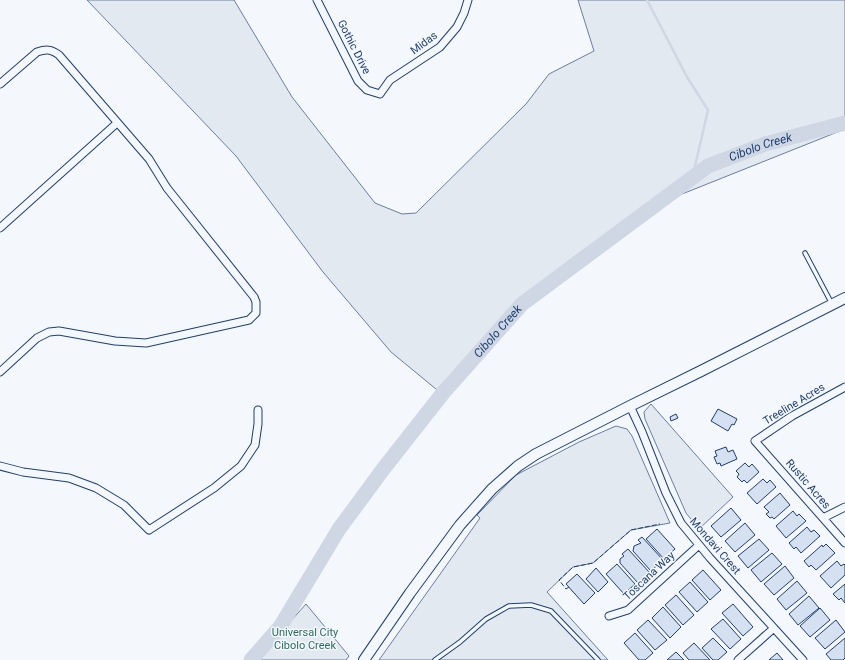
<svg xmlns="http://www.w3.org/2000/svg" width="845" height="660" viewBox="0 0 845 660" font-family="Roboto,sans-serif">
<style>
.green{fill:#e3e9f0;stroke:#687fa3}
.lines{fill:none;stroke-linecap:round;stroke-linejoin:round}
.stream{stroke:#cfd7e4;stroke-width:2.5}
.river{stroke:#cfd7e4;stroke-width:15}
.building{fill:#d5e0f0;stroke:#1d3f73}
.service-casing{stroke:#1d3f73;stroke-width:5.5}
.minor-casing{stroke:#1d3f73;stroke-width:9}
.secondary-casing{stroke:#1d3f73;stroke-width:12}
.service{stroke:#f4f7fb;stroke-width:3.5}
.minor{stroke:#f4f7fb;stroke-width:7}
.secondary{stroke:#f4f7fb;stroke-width:10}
.fence{stroke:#1d3f73;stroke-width:1;stroke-dasharray:5 2;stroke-linecap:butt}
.labels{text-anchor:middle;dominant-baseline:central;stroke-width:3;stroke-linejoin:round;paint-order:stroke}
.street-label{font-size:11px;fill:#1d3f73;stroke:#f4f7fb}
.park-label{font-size:11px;fill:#2c6c60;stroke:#f4f7fb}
.water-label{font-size:12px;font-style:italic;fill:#1d3f73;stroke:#f4f7fb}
</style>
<rect width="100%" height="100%" fill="#f4f7fb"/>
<path class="green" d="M87,0H234L292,97L375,203L402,214L416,213L526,104L549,74L594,51L578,0H845V129L642,210L571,259L512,309L458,368L442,394L391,352L323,272L236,156Z
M651,404L733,497L699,529L686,513L645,419L644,412Z
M616,426L627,429L632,436L670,523L631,530L593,563L573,567L547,592L608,660H379L480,518L477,515L516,475L579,442Z
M306,604L349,656L346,660H256Z"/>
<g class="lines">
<path class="stream" d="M647,0L687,77L708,110L692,179"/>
<path class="river" id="s1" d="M251,660L280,627L339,529L384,468L443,393L522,304L708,166L765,144L845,123"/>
</g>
<path class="building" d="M718,409L737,419L734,425L732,424L728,431L711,421Z
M676,414L678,418L671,421L670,417Z
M726,447L728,452L733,450L737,459L721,466L720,463L717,464L714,457L717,456L715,451Z
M745,463L749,467L752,464L759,472L747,483L744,480L742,482L737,477L739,474L736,471Z
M763,479L767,483L770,480L776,487L757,504L747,493Z
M780,493L790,505L774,519L772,517L770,518L766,514L769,512L764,507Z
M731,508L741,520L721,537L711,526Z
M793,511L797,516L799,514L806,521L786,538L776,526Z
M745,523L755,535L735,552L725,541Z
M807,527L811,532L814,530L820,536L801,553L796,547L794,549L789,543Z
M657,529L675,549L664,559L646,539Z
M642,537L663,560L651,571L633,551L634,546L641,543L638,540Z
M759,539L769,550L748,568L738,556Z
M826,544L835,553L816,570L811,565L809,567L804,561L822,545L823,547Z
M628,549L650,573L638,583L620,563V559L624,556L622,554Z
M772,553L782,564L761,582L751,570Z
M837,561L841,566L844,564L845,565V575L831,588L820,576Z
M617,564L635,584L624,594L606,574Z
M785,566L794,578L774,595L764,584Z
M596,568L608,582L598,592L586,579Z
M703,570L721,590L710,600L692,580Z
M577,574L595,593L584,604L566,584Z
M797,581L807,593L786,610L777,599Z
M690,582L708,602L697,612L679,592Z
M845,584V603L841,598L839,600L833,594Z
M676,595L694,615L683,625L665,605Z
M809,596L819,608L798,625L789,614Z
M733,604L753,627L743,636L722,613Z
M663,607L681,627L670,638L652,618Z
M820,608L830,620L810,637L800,626Z
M723,619L741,639L730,649L711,629Z
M648,620L667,640L655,650L637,630Z
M836,620L845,632L825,649L815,638Z
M635,633L653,653L645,660H639L624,643Z
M713,638L727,652L718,660H713L702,648Z
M845,638V658L843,660H831L826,654Z
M694,643L710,660H689L683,653Z
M676,652L684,660H667Z
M777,653L783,660H769Z"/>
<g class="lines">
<defs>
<path id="service" d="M805,253L832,304
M435,660L460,642L486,619L509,606L531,605L551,611L598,660"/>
<path id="minor" d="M317,0L358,81L367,90L380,94L390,80L440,47L457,27L464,13L468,0
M0,84L37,52C46,49 51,49 59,55L149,159L167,188L254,297L256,302V313L249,320L146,343L115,341L59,331L49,332L37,338L0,372
M0,228L117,123
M845,387L792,416L755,441L845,543
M630,406L642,432L666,493L681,523L710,558L803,660
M0,466L23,472L69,478L96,488L124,505L149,530L214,488L241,466L255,445L258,424V410
M823,518L845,507
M609,616L628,610L699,545
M738,660L774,628"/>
<path id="secondary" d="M364,660L410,593L460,525L492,489L518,466L536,454L630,406L701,371L845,298"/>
</defs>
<use href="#service" class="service-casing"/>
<use href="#minor" class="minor-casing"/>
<use href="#secondary" class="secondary-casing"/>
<use href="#service" class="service"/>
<use href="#minor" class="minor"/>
<use href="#secondary" class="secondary"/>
<path class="fence" d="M569,587L566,589L559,580L573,567L593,563L631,530L660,524"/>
</g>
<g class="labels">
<g class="street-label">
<text transform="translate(424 43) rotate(-37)">Midas</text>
<text transform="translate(354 47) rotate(63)">Gothic Drive</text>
<text transform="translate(794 404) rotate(-31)">Treeline Acres</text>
<text transform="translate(808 484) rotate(49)">Rustic Acres</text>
<text transform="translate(715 546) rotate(49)">Mondavi Crest</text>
<text transform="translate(649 576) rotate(-43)">Toscana Way</text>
</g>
<g class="park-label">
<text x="305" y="632">Universal City<tspan x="305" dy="13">Cibolo Creek</tspan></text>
</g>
<g class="water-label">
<text stroke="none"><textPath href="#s1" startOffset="736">Cibolo Creek</textPath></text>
<text stroke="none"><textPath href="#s1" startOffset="412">Cibolo Creek</textPath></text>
</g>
</g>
</svg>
